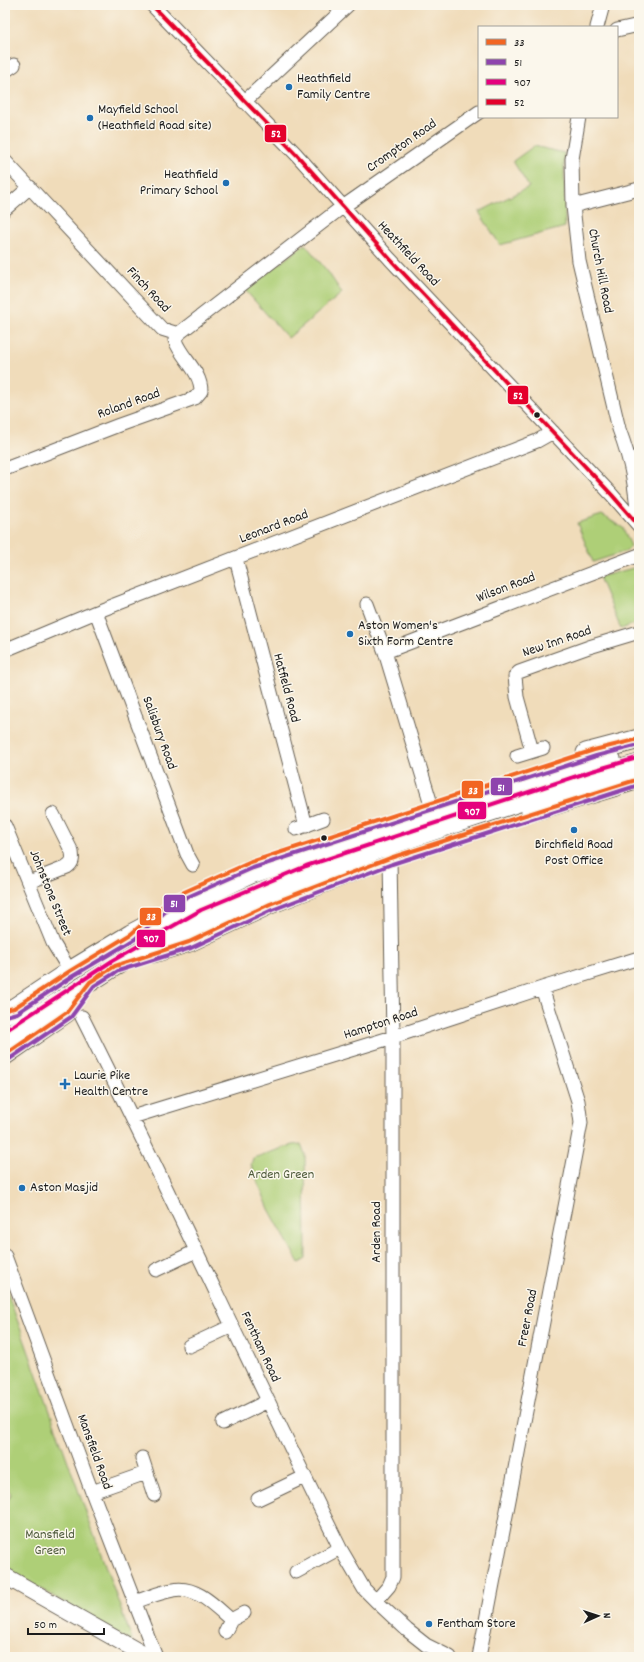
<svg xmlns="http://www.w3.org/2000/svg" width="644" height="1662" viewBox="0 0 644 1662" font-family="Dekko,sans-serif">
<style>
.green{fill:#aecf77;stroke:#65764a}
.lines{fill:none;stroke-linecap:round;stroke-linejoin:round}
.minor-casing{stroke:#665f53;stroke-width:15}
.major-casing{stroke:#665f53;stroke-width:18}
.highway-casing{stroke:#665f53;stroke-width:21}
.minor{stroke:#fff;stroke-width:13}
.major{stroke:#fff;stroke-width:16}
.highway{stroke:#fff;stroke-width:19}
.bus-1-casing{stroke:#fbf7ec;stroke-width:7}
.bus-2-casing{stroke:#fbf7ec;stroke-width:7}
.bus-3-casing{stroke:#fbf7ec;stroke-width:7}
.bus-4-casing{stroke:#fbf7ec;stroke-width:7}
.bus-1{stroke:#f26522;stroke-width:4}
.bus-2{stroke:#8e44ad;stroke-width:4}
.bus-3{stroke:#e5007d;stroke-width:4}
.bus-4{stroke:#e4002b;stroke-width:4}
.poi-dot{fill:#1f6fb2;stroke:#fbf7ec;stroke-width:1.5}
.bus-dot{fill:#1c1c1c;stroke:#fbf7ec;stroke-width:1.5}
.labels{text-anchor:middle;dominant-baseline:central;stroke-width:3;stroke-linejoin:round;paint-order:stroke}
.poi-label{font-size:14px;fill:#1c1c1c;stroke:#fbf7ec;text-anchor:start}
.street-label{font-size:14px;fill:#1c1c1c;stroke:#fbf7ec}
.park-label{font-size:14px;fill:#4f5b3c;stroke:#fbf7ec}
.line-badge{stroke:#fbf7ec;stroke-width:1.5}
.badge-label{font-size:11px;text-anchor:middle;font-weight:bold;fill:#fff}
</style>
<rect width="100%" height="100%" fill="#fbf7ec"/>
<filter id="ink" filterUnits="userSpaceOnUse"><feTurbulence type="fractalNoise" baseFrequency=".025" numOctaves="2"/><feDisplacementMap in="SourceGraphic" scale="8" xChannelSelector="R" yChannelSelector="G"/><feConvolveMatrix kernelMatrix="1 2 1 2 8 2 1 2 1" color-interpolation-filters="sRGB"/></filter>
<filter id="wash" filterUnits="userSpaceOnUse"><feTurbulence type="fractalNoise" baseFrequency=".012" numOctaves="4" result="noise"/><feDisplacementMap in="SourceGraphic" scale="16" xChannelSelector="R" yChannelSelector="G"/><feGaussianBlur stdDeviation="0.9" result="paint"/><feColorMatrix in="noise" values="0 0 0 0 0 0 0 0 0 0 0 0 0 0 0 0 0 1.4 0 .05"/><feComposite in="paint" operator="in"/></filter>
<g filter="url(#wash)">
<rect width="100%" height="100%" fill="#f0dcba"/>
<path class="green" d="M534,146L564,153L565,227L500,245L479,212L529,187L513,161Z
M305,244L328,272L342,293L288,338L245,290Z
M602,515L623,528L631,546L627,551L593,562L577,523Z
M637,567H639V622L621,629L599,577Z
M301,1144L305,1154L306,1259L299,1263L269,1209L251,1165L253,1158L292,1145Z
M5,1286L133,1643L5,1568V1506L11,1494L5,1485Z"/>
</g>
<g filter="url(#ink)">
<g class="lines">
<defs>
<path id="minor" d="M152,5L296,154L390,259L612,495L639,526
M597,27L603,5
M617,30L639,25
M5,71L14,65
M244,102L348,5
M579,117L572,159L573,206L579,261L619,429C632,464 636,488 638,525
M5,161L162,329L178,334
M573,206L639,189
M5,209L30,187
M5,469L119,425L195,398L201,391C201,371 181,358 175,340L178,334L337,211L479,112
M236,559L306,826
M367,604L385,652L431,804
M96,612L187,854L193,865
M5,650L96,612L537,441L553,432
M385,652L639,555
M532,751L517,697L515,676L519,672L589,647L639,632
M517,756L543,748
M5,826L53,943L70,971
M296,829L323,819
M29,882L67,867C73,863 73,859 72,852L53,814
M82,1017C171,1193 252,1372 340,1548L364,1589L376,1601L407,1630L426,1645L450,1657
M132,1117L393,1037L542,988L639,958
M5,1256L92,1492L156,1657
M156,1270L196,1251
M189,1346L232,1326
M223,1423L268,1401
M142,1458L154,1495
M92,1492L146,1473
M258,1499L304,1477
M296,1572L340,1548
M376,1601L389,1586L393,1577V1037L390,858
M134,1602C147,1598 160,1592 173,1590C196,1585 216,1607 231,1620
M225,1632L231,1620L244,1613
M479,1657L581,1123L578,1101L542,988"/>
<path id="major" d="M5,1576L148,1657"/>
<path id="highway" d="M586,753L639,739
M531,812L639,779
M153,953L189,942L270,904L369,865
M5,1014L70,971L131,934L195,900L251,874L379,829L611,759
M5,1038L24,1024L115,966L203,916L308,872L594,777L639,764
M5,1055L67,1012L70,1007"/>
</defs>
<use href="#minor" class="minor-casing"/>
<use href="#major" class="major-casing"/>
<use href="#highway" class="highway-casing"/>
<use href="#minor" class="minor"/>
<use href="#major" class="major"/>
<use href="#highway" class="highway"/>
<defs>
<path id="bus-1" d="M5,1010L14,1008L70,971L131,934L173,897L251,862L594,750L639,739
M5,1055L67,1012L90,982L115,966L189,942L270,904L390,858L639,779"/>
<path id="bus-2" d="M6,1016L17,1013L73,976L135,939L176,902L253,868L596,756L639,745
M8,1060L71,1017L94,986L118,971L191,948L272,910L392,864L639,785"/>
<path id="bus-3" d="M5,1031L112,961L201,910L306,866L592,771L637,758"/>
<path id="bus-4" d="M152,5L296,154L390,259L612,495L639,526"/>
</defs>
<use href="#bus-1" class="bus-1-casing"/>
<use href="#bus-2" class="bus-2-casing"/>
<use href="#bus-3" class="bus-3-casing"/>
<use href="#bus-4" class="bus-4-casing"/>
<use href="#bus-1" class="bus-1"/>
<use href="#bus-2" class="bus-2"/>
<use href="#bus-3" class="bus-3"/>
<use href="#bus-4" class="bus-4"/>
</g>
</g>
<g class="poi-dot">
<circle cx="289" cy="87" r="4"/>
<circle cx="90" cy="118" r="4"/>
<circle cx="226" cy="183" r="4"/>
<circle cx="350" cy="634" r="4"/>
<circle cx="574" cy="830" r="4"/>
<path d="M63 1078h4v4h4v4h-4v4h-4v-4h-4v-4h4z"/>
<circle cx="22" cy="1188" r="4"/>
<circle cx="429" cy="1624" r="4"/>
</g>
<g class="bus-dot">
<circle cx="537" cy="415" r="3.5"/>
<circle cx="324" cy="838" r="3.5"/>
</g>
<g class="labels">
<g class="poi-label">
<text x="297" y="79">Heathfield<tspan x="297" dy="16">Family Centre</tspan></text>
<text x="98" y="110">Mayfield School<tspan x="98" dy="16">(Heathfield Road site)</tspan></text>
<text x="218" y="175" text-anchor="end">Heathfield<tspan x="218" dy="16">Primary School</tspan></text>
<text x="358" y="626">Aston Women's<tspan x="358" dy="16">Sixth Form Centre</tspan></text>
<text x="574" y="845" text-anchor="middle">Birchfield Road<tspan x="574" dy="16">Post Office</tspan></text>
<text x="74" y="1076">Laurie Pike<tspan x="74" dy="16">Health Centre</tspan></text>
<text x="30" y="1188">Aston Masjid</text>
<text x="437" y="1624">Fentham Store</text>
</g>
<g class="street-label">
<text transform="translate(402 146) rotate(-35)">Crompton Road</text>
<text transform="translate(408 254) rotate(47)">Heathfield Road</text>
<text transform="translate(600 271) rotate(79)">Church Hill Road</text>
<text transform="translate(148 290) rotate(47)">Finch Road</text>
<text transform="translate(129 404) rotate(-20)">Roland Road</text>
<text transform="translate(274 527) rotate(-21)">Leonard Road</text>
<text transform="translate(506 588) rotate(-21)">Wilson Road</text>
<text transform="translate(557 642) rotate(-19)">New Inn Road</text>
<text transform="translate(286 688) rotate(75)">Hatfield Road</text>
<text transform="translate(159 733) rotate(70)">Salisbury Road</text>
<text transform="translate(50 893) rotate(68)">Johnstone Street</text>
<text transform="translate(381 1024) rotate(-18)">Hampton Road</text>
<text transform="translate(377 1232) rotate(-90)">Arden Road</text>
<text transform="translate(528 1318) rotate(-79)">Freer Road</text>
<text transform="translate(260 1347) rotate(65)">Fentham Road</text>
<text transform="translate(94 1452) rotate(70)">Mansfield Road</text>
</g>
<g class="park-label">
<text x="281" y="1175">Arden Green</text>
<text x="50" y="1535">Mansfield<tspan x="50" dy="16">Green</tspan></text>
</g>
</g>
<g class="line-badge">
<rect x="264" y="124" width="23" height="19" rx="4" fill="#e4002b"/>
<rect x="507" y="385" width="22" height="20" rx="4" fill="#e4002b"/>
<rect x="490" y="777" width="23" height="19" rx="4" fill="#8e44ad"/>
<rect x="461" y="780" width="23" height="19" rx="4" fill="#f26522"/>
<rect x="457" y="801" width="30" height="19" rx="4" fill="#e5007d"/>
<rect x="163" y="894" width="23" height="19" rx="4" fill="#8e44ad"/>
<rect x="139" y="907" width="23" height="19" rx="4" fill="#f26522"/>
<rect x="136" y="929" width="30" height="19" rx="4" fill="#e5007d"/>
</g>
<g class="badge-label">
<text x="276" y="137">52</text>
<text x="518" y="399">52</text>
<text x="501" y="791">51</text>
<text x="473" y="794">33</text>
<text x="472" y="815">907</text>
<text x="174" y="907">51</text>
<text x="151" y="920">33</text>
<text x="151" y="942">907</text>
</g>
<rect width="644" height="1662" fill="none" stroke="#fbf7ec" stroke-width="20"/>
<rect x="478" y="26" width="140" height="92" fill="#fbf7ec" stroke="#a29f99"/>
<rect x="486" y="39" width="20" height="6" fill="#f26522" stroke="#a29f99"/>
<text x="514" y="46" font-size="12" fill="#1c1c1c">33</text>
<rect x="486" y="59" width="20" height="6" fill="#8e44ad" stroke="#a29f99"/>
<text x="514" y="66" font-size="12" fill="#1c1c1c">51</text>
<rect x="486" y="79" width="20" height="6" fill="#e5007d" stroke="#a29f99"/>
<text x="514" y="86" font-size="12" fill="#1c1c1c">907</text>
<rect x="486" y="99" width="20" height="6" fill="#e4002b" stroke="#a29f99"/>
<text x="514" y="106" font-size="12" fill="#1c1c1c">52</text>
<g transform="translate(598 1616) rotate(87)" stroke="#fbf7ec" stroke-width="3" paint-order="stroke">
<path d="M0-3L7 15L0 10L-7 15Z" fill="#1c1c1c"/>
<text y="-6" font-size="11" font-weight="bold" text-anchor="middle" fill="#1c1c1c">N</text>
</g>
<path d="M28 1628v6h76v-6" fill="none" stroke="#1c1c1c" stroke-width="2"/>
<text x="34" y="1628" font-size="12" fill="#1c1c1c" stroke="#fbf7ec" stroke-width="3" paint-order="stroke">50 m</text>
</svg>
